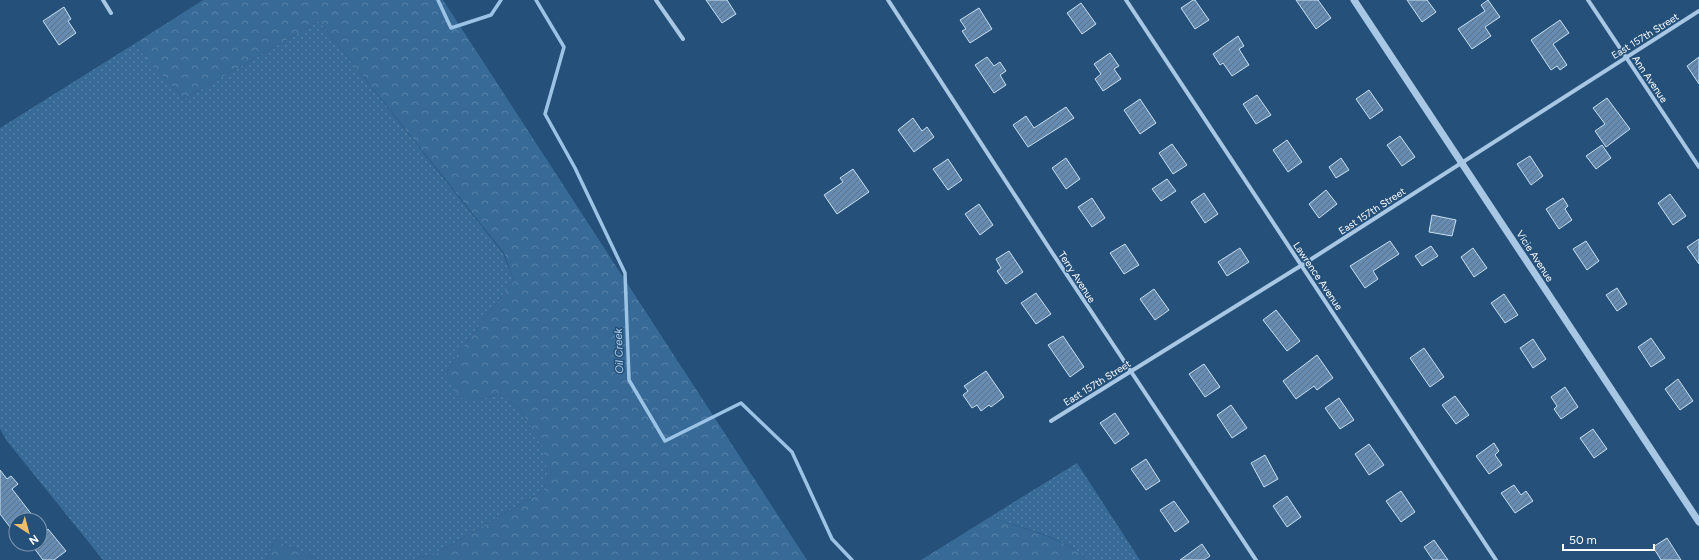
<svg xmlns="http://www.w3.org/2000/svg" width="1699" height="560" viewBox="0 0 1699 560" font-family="Figtree,sans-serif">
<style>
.grass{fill:url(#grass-dots)}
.forest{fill:url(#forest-crowns)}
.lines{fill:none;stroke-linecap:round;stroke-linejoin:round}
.stream{stroke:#9bc3e5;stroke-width:3.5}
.building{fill:url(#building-hatch);stroke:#c9e0f3}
.minor{stroke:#a7c7e4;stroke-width:4}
.tertiary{stroke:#a7c7e4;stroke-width:7}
.labels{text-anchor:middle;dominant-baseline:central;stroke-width:3;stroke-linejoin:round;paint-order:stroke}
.street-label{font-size:10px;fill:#fff;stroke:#24507a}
.water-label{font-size:11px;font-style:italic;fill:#b2d1ec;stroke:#24507a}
</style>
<defs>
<pattern id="grass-dots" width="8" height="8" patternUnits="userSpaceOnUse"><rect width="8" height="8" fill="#386a97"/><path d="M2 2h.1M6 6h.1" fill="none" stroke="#5680a7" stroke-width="1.8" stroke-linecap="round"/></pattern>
<pattern id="forest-crowns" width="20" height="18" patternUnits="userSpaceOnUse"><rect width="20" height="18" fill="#386a97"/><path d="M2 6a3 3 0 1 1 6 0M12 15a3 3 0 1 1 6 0" fill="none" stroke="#5680a7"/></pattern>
<pattern id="building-hatch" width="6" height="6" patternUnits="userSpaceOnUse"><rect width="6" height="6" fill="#658cb0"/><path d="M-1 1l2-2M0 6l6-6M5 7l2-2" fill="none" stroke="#5b7288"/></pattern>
</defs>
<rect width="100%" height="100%" fill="#24507a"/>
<path class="grass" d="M319,21L503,253L514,281L457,354L446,374L481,399L499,394L520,409L543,446L548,474L543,491L437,553L410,560H320L275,540L266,560H103L7,441L0,429V128L134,44L184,99Z
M1077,463L1140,560H1088C1063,536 1022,528 990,517Z"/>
<path class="forest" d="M203,0H443L807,560H410L437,553L543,491L548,474L542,446L520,409L499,394L481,399H463L452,388L446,374L457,354L514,281L504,253L319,21L184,99L134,44Z
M990,517C1021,528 1064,537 1088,560H921Z
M275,540L320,560H266Z"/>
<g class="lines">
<path class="stream" d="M438,0L451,28L491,15L501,0
M536,0L564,47L545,114L575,168L625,273L629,380L665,441L741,403L792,452L832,539L852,560"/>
</g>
<path class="building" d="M706,0H727L736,14L722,23Z
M1193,0H1195L1209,20L1195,29L1181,8Z
M1296,0H1318L1331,18L1316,29Z
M1407,0H1427L1436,12L1422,22Z
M1488,0L1500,17L1485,27L1491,36L1472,49L1458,29L1485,11L1481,5Z
M1081,3L1096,24L1082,34L1067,13Z
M64,7L71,19L68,21L76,33L59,45L43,21Z
M979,8L992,29L970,43L962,31L966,29L960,20Z
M1560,20L1569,33L1553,44L1567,65L1560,70L1557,66L1551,70L1531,40Z
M1238,36L1244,46L1239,49L1249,65L1232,76L1223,63L1220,65L1213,54Z
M1110,53L1119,66L1114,69L1121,79L1103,91L1095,79L1101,74L1094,64Z
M987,57L994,66L1000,62L1006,71L1000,75L1006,85L994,93L975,65Z
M1699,57V84L1687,66Z
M1369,90L1383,110L1370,119L1356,99Z
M1257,95L1271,115L1256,124L1243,104Z
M1607,98L1630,129L1606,147L1595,131L1605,124L1593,108Z
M1140,99L1156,123L1140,134L1124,110Z
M1066,107L1074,118L1028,147L1013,125L1026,116L1034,128Z
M913,118L922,131L927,127L934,137L914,152L898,130Z
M1400,136L1415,157L1402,166L1387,145Z
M1287,140L1302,162L1288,172L1273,150Z
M1172,144L1187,165L1173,174L1159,153Z
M1602,145L1611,158L1596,169L1586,156Z
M1530,156L1543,176L1531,185L1517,164Z
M1066,158L1080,179L1066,189L1052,168Z
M1341,158L1349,170L1336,178L1329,167Z
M948,159L962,180L948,190L933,169Z
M853,169L869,192L837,214L824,195L843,182L840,178Z
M1167,179L1176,191L1161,201L1152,189Z
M1326,190L1337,204L1319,218L1309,204Z
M1204,193L1218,214L1205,223L1191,202Z
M1670,194L1686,216L1673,225L1658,203Z
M1092,198L1105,218L1092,227L1078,207Z
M1563,198L1568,206L1565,209L1572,220L1559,229L1546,209Z
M979,204L993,225L980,235L965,214Z
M1432,215L1456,220L1452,236L1429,232Z
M1699,239V264L1687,247Z
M1390,241L1399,254L1373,271L1378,279L1365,288L1350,266Z
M1586,241L1599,261L1587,270L1573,249Z
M1125,244L1139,265L1124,274L1110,253Z
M1431,246L1438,256L1422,266L1415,256Z
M1240,248L1249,262L1227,276L1218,262Z
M1473,248L1487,268L1474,277L1461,257Z
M1009,251L1023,272L1006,284L997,271L1001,268L996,259Z
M1617,288L1627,304L1617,311L1606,295Z
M1154,289L1169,310L1155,320L1140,299Z
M1036,293L1051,314L1036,324L1021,303Z
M1504,294L1518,315L1505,323L1491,303Z
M1276,310L1300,341L1287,351L1263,320Z
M1063,336L1084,367L1070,377L1048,345Z
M1651,338L1665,358L1651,367L1638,347Z
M1533,339L1546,359L1533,368L1520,348Z
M1424,348L1444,377L1430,387L1410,358Z
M1317,355L1333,378L1317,390L1314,386L1296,399L1283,381Z
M1204,364L1220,387L1205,397L1189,374Z
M986,371L1004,397L991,407L989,405L981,411L977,405L972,408L963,395L968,391L964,386Z
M1678,379L1693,401L1680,410L1665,389Z
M1565,387L1578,407L1561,419L1554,409L1557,406L1551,397Z
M1455,396L1469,415L1456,424L1442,405Z
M1339,398L1354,420L1340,429L1325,408Z
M1231,405L1247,428L1232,438L1217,415Z
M1115,413L1129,434L1115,444L1100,423Z
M1593,429L1607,449L1594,458L1580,438Z
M1494,443L1499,451L1495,455L1502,465L1489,474L1476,456Z
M1369,444L1384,465L1369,475L1355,454Z
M1265,455L1278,479L1264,487L1251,463Z
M1146,459L1160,481L1146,490L1131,469Z
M0,470L7,479L11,476L18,484L12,489L36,520H16V535L0,514Z
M1514,485L1521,495L1526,491L1533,501L1515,513L1501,493Z
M1401,491L1415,512L1401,522L1386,501Z
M1287,496L1301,517L1287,527L1273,506Z
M1174,501L1189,522L1175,532L1160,510Z
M48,529L66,551L54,560H43L31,544H40V535Z
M1667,538L1681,560H1661L1653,547Z
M1434,540L1448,560H1433L1424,547Z
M1202,544L1210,556L1204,560H1180Z"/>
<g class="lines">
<path class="minor" d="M103,0L111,13
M656,0L683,39
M888,0L1053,254L1256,560
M1126,0L1496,560
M1588,0L1699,167
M1051,421L1302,265L1699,11"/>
<path class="tertiary" d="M1354,0L1699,522"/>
</g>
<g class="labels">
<g class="street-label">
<text transform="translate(1645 36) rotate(-32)">East 157th Street</text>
<text transform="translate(1650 79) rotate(56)">Ann Avenue</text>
<text transform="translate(1372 211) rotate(-33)">East 157th Street</text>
<text transform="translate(1535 256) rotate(57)">Vicie Avenue</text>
<text transform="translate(1318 276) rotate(56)">Lawrence Avenue</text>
<text transform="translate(1077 277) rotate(57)">Terry Avenue</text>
<text transform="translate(1097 383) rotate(-32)">East 157th Street</text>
</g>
<g class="water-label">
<text transform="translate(619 351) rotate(-92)">Oil Creek</text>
</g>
</g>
<g transform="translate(28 532) rotate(144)"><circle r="19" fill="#24507a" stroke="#7c96af"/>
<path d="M0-3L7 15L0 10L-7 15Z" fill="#eebe6b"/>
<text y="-6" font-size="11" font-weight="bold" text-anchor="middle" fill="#ffffff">N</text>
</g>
<path d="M1563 544v6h91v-6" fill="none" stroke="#ffffff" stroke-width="2"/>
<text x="1569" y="544" font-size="12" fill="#ffffff" stroke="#24507a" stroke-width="3" paint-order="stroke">50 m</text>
</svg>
